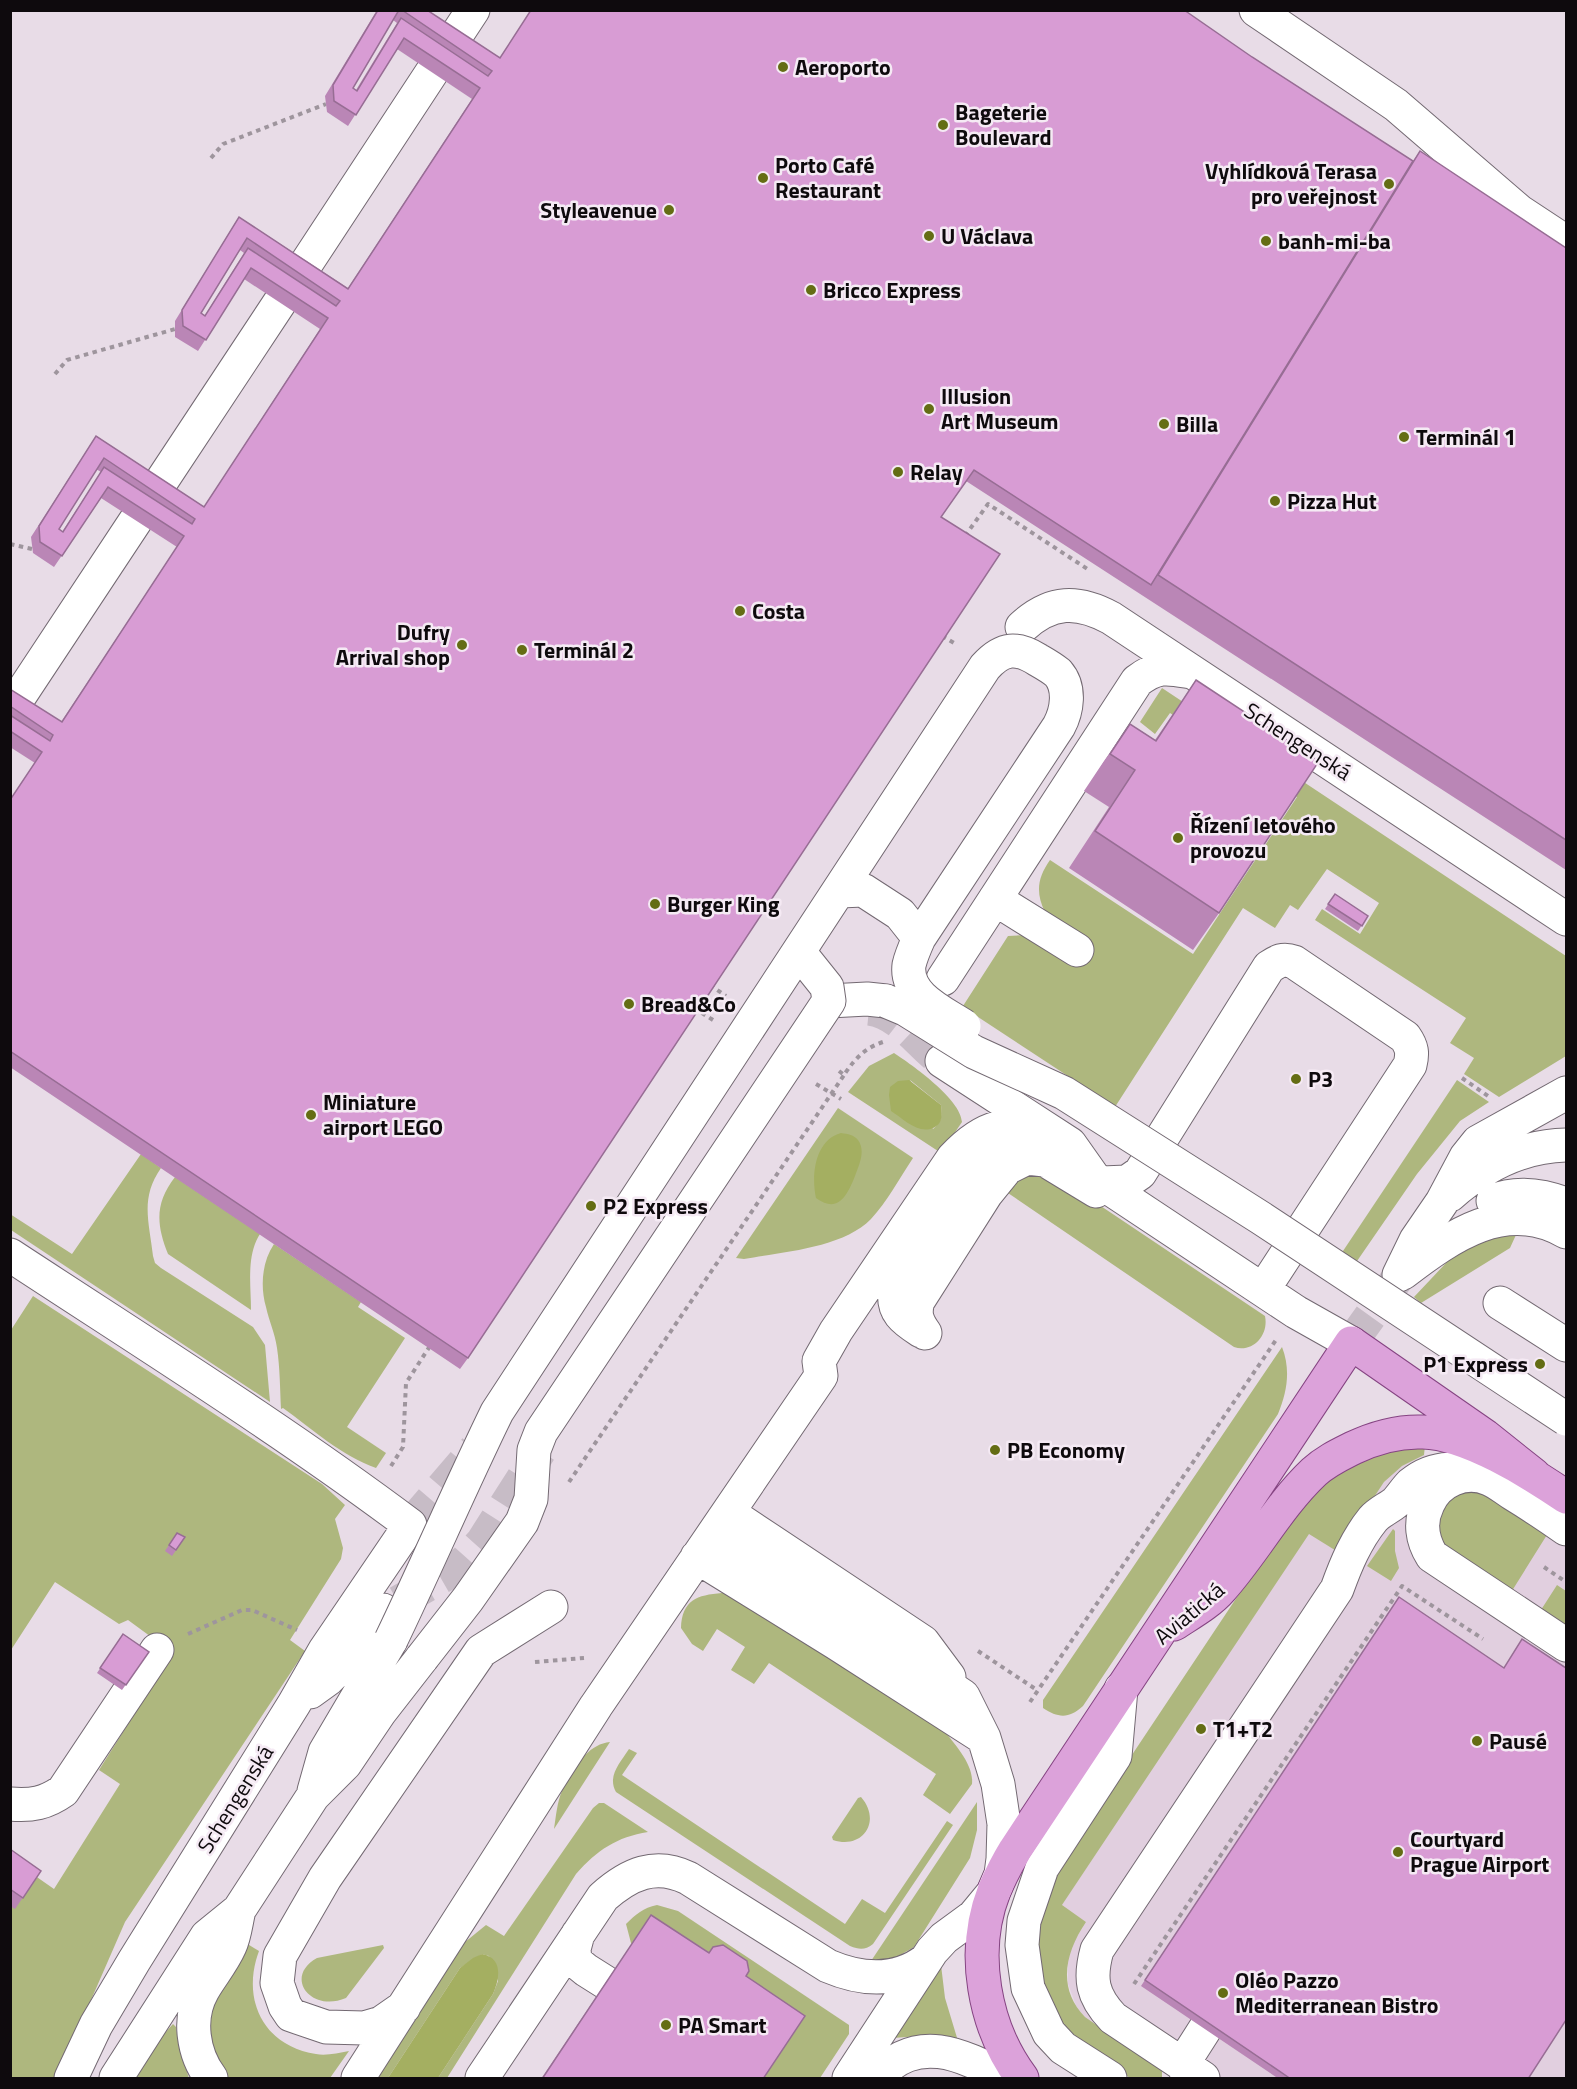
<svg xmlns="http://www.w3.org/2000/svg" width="1577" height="2089" viewBox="0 0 1577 2089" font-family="'Titillium Web',sans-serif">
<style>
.built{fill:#e1cfdf}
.green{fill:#aeb77e;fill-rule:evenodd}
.forest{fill:#a4af61}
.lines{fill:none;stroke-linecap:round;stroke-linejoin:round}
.minor-tunnel{stroke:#c7bcc6;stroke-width:33;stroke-dasharray:33 16;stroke-linecap:butt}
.minor-casing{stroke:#736972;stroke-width:35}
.major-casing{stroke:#854482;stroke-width:35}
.path{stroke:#9e959d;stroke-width:4;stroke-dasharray:4.5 4.5;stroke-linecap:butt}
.minor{stroke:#fff;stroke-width:33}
.major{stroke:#dca2da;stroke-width:33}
.minor-bridge-casing{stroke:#736972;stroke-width:35;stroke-linecap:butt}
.path-bridge{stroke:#9e959d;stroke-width:4;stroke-dasharray:4.5 4.5;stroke-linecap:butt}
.minor-bridge{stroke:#fff;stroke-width:33}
.wall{fill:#ba86b6;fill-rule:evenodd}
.building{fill:#d89cd4;stroke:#976d94;stroke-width:1.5;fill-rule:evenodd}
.poi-dot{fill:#646d14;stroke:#f5eaf4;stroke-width:2}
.labels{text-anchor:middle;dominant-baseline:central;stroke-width:5;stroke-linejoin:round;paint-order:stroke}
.poi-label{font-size:22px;font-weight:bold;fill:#0e0a0d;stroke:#f5eaf4;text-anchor:start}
.street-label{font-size:22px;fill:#0e0a0d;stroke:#f5eaf4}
</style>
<rect width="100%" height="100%" fill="#e8dce7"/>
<path class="built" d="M1454,1454L1566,1513V2078H1172L1085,2017L1077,2008L1068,1984V1957L1073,1943L1086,1922L1061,1906L1309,1533L1338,1552L1384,1482L1393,1472L1402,1466L1424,1455Z"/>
<path class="green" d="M1162,688L1566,956V1056L1499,1097L1464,1074L1474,1058L1450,1043L1466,1018L1315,920L1322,909L1360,934L1379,903L1327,869L1298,910L1290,905L1275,928L1243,908L1115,1107L975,1015L963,1006L1008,936L1027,935L1045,912C1035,892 1038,877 1050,860L1193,954L1297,797L1170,713L1155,734L1140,722Z
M894,1053C912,1065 961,1099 962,1122L941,1153L848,1092L869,1066ZM910,1080L941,1105C942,1115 942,1122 933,1129Z
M1457,1080L1489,1102L1460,1121L1417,1174L1355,1264L1341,1254Z
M838,1108L913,1158C899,1179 887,1202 871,1219C843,1248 782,1252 744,1259L736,1258Z
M141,1154L161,1168C140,1198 149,1221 153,1256L155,1263L161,1268L253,1327L265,1345L270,1402L11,1230L10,1214L72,1254Z
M1022,1174L1056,1176L1265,1316C1269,1335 1253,1353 1234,1347L1005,1191Z
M175,1177L260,1234C246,1256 251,1285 251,1310L168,1254C156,1224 155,1203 175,1177Z
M1520,1226L1510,1248L1421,1303L1414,1297L1463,1245Z
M274,1244L361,1302L358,1307L405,1338L347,1427L386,1453L376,1468C342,1456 312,1429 283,1408L281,1409C280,1389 280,1368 277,1348C275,1333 269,1321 266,1307C260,1286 262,1262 274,1244Z
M33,1296L322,1484L345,1505L335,1519L343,1548L341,1559L290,1640L305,1651L125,1922L57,2078H11V1859L54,1889L120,1784L99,1770L173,1653L128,1620L119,1624L55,1582L11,1650V1330Z
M1282,1347C1291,1370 1287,1392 1278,1414L1083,1706C1069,1719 1058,1718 1043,1708V1700Z
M1425,1445L1424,1455L1402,1466L1384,1482L1338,1552L1309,1534L1062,1905L1086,1922C1065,1953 1057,1988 1085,2017L1159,2068L1162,2071V2078H1130L1082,2045L1066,2032L1044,1995L1039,1955L1038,1929L1048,1890L1068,1851L1289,1519L1312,1489L1369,1453Z
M1478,1486L1550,1530L1510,1594L1444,1549L1436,1522L1449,1495Z
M1393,1529L1395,1531V1551L1399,1568L1391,1581L1367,1566Z
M1557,1585L1566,1591V1631L1539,1613Z
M722,1593L734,1594L943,1729C954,1744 974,1764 972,1784L950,1814L923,1795L936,1774L769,1663L754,1684L731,1670L745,1647L717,1629L703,1651L692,1644L681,1628C682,1600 697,1595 722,1593Z
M610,1742L554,1829C556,1817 557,1802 562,1791C571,1771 587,1744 610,1742Z
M629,1749L637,1753L622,1775L845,1924L862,1899L885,1913L947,1821L953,1825L873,1944C865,1950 860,1950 850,1946L616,1792C607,1776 620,1763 629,1749Z
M861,1797C882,1821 863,1850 833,1840L832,1837L858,1798Z
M977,1802V1830L970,1858L914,1947L895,1958L871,1961Z
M599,1803H604L648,1832C617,1837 597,1850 576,1874L447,2078H438L493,1994L498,1981L489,1956L482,1954L460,1968L388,2078H371L454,1951L486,1925L504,1936L593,1808Z
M657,1905L678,1911L849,2025V2034L820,2078H762L689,1981L631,1943L626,1924C636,1914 643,1908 657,1905Z
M241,1940L259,1951C241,1999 263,2046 316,2054C326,2056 338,2053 349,2051L330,2078H225L204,2035L211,1992Z
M383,1945L384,1948L346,1998C311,2013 283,1977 317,1958Z
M941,1965L945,1998L958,2041L934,2035L893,2038Z
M173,2024L176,2027L179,2048L189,2078H124Z"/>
<path class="forest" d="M909,1080L941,1105C942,1113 943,1123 935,1127C919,1136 904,1119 891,1111L889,1095L890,1087L898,1081Z
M841,1133C848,1134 854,1135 858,1140C866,1151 859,1165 855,1176C847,1196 838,1214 816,1198C811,1175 815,1140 841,1133Z
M482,1954C503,1958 500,1978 493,1994L438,2078H388L460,1968L473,1958Z"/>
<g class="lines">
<path class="minor-tunnel" d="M869,1009C899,1012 919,1045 942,1061
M1351,1343L1399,1276
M410,1525L475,1449
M398,1602L449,1573L465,1561L482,1542L540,1451"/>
<defs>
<path id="minor" d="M1256,10L1396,105L1519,211L1566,242
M452,42L473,10
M300,273L432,72
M155,491L280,302
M1022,627C1051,600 1078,600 1111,618L1566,919
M13,706L136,520
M995,899L1077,950
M943,979L1137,681C1158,665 1167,668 1192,672
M829,1001L867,999L886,1001
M942,1061L1070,1144L1094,1178L1296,1312L1351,1343
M1102,1183L1127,1182L1140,1173L1269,967C1278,961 1283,958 1294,962L1405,1037C1412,1047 1413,1053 1410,1065L1263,1290
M1450,1195C1483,1166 1522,1146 1566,1145
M1493,1201C1517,1191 1542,1195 1566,1204
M10,1255C144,1343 282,1429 410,1525L325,1650L294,1704L134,1961L96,2025L71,2078
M1403,1273C1451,1236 1506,1197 1566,1232
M1399,1275L1416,1240L1442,1202L1466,1157L1478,1142L1566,1093
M1500,1303L1566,1345
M921,1331C904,1320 892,1312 895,1290L973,1171C987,1160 999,1157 1016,1157
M925,1333C917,1322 914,1314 918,1301L986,1194L1007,1168L1027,1158L1045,1160L1096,1191
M729,1513L923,1642L949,1677
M1566,1529C1549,1517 1531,1505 1513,1494C1505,1489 1497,1482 1489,1479C1465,1469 1438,1481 1428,1504C1419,1522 1422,1540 1432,1556L1566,1645
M714,1534L850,1621L963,1696L984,1738L998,1784L1004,1824L1003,1859L1001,1874L993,1893L974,1916L944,1938L932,1951L849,2078
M697,1557L836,1643L984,1738
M310,1692L328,1679L344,1663L357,1643L383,1610
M314,1791L325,1752L391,1640
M10,1804C32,1806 46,1803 63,1791L157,1650
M578,1934L574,1949L575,1961L586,1970L605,1982
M404,2007L381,2023L364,2028L326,2027L291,2015L285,2006L277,1983L280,1956L325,1878L481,1651L551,1607
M1182,2065L1205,2029
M116,2078L207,1936L239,1910L313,1796L345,1764L380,1712L422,1658
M211,2078C193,2054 187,2018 203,1990C211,1976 223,1962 230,1946C235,1935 236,1922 239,1910
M358,2078L596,1706L821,1376L819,1361L836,1331L953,1158C983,1126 1007,1119 1049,1132
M482,2078L603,1897C629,1874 655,1862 688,1878L828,1966C861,1980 896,1983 926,1960
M876,2078C917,2032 961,2054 1006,2078
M1110,2078L1063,2048L1049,2033L1028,1988L1022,1945L1024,1921L1042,1868L1115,1756L1121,1689
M1203,2078L1113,2018C1092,1996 1089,1979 1097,1950L1337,1589C1346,1564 1356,1540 1373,1519C1379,1512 1389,1508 1396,1502C1401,1497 1405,1490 1411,1484C1434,1465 1464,1465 1489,1479"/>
<path id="major" d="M1174,1624C1189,1614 1209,1603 1221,1589C1254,1552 1278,1506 1314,1472C1326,1461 1339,1455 1353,1448C1374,1438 1399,1431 1423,1432C1467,1433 1531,1473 1566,1497
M1022,2078C984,2027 970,1952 994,1891C1000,1877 1007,1863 1015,1850L1351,1343L1485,1436L1534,1475"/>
</defs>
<use href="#minor" class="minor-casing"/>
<use href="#major" class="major-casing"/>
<path class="path" d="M211,158L223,144L326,104
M55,374L67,360L175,329
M965,536L988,504L1089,570
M10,544L32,549
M942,636L954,643
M694,1008L713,1020
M1462,1078L1488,1096
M816,1084L841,1099
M391,1466L403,1447L406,1383L430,1346
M1544,1567L1566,1582
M188,1634L242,1610H252L297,1630
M978,1651L1037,1690
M535,1662L584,1658
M1030,1702L1276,1340
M1134,1984L1402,1586L1483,1639"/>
<use href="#minor" class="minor"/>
<use href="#major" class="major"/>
<defs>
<path id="minor-bridge" d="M840,891L863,890L900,914L919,938
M886,1001L905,1009L974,1052L1064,1093L1261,1218L1566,1419
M391,1640C427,1565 460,1488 497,1412L985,667C1003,647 1017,647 1038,660C1045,664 1052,668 1058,673C1071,688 1067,711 1059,726L919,938C915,947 911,956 909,965C905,996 943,1012 964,1026
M422,1658L468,1599L522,1522L531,1499L534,1450L541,1432L829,1001L827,987L799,952"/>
</defs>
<use href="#minor-bridge" class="minor-bridge-casing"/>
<path class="path-bridge" d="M710,985L726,996
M839,1071L844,1075C856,1057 866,1047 886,1041
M569,1482L844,1075"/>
<use href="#minor-bridge" class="minor-bridge"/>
</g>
<path class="wall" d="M377,10H427L500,58L1252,57L1413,161L1420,151L1566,248V870L966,481L941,517L468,1358L460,1369L10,1067V800L35,763L10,747V689L61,722L177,547L101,498L54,567L33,553L31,537L96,436L204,507L320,329L244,279L198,351L175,337V321L232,228L239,217L348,288L472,99L397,49L348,126L327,112L325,96ZM393,20L397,23L356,90L353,88ZM240,250L244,253L205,315L201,313ZM96,469L101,472L62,532L59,529Z
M1196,680L1219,913L1193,950L1069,868L1109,807L1084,791L1104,761L1130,724L1155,740Z
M1335,894L1368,916L1358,931L1325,909Z
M177,1533L185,1537L172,1556L165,1551Z
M1399,1597L1528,2079H1279L1141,1986Z
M123,1634L149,1652L122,1690L97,1673Z
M10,1849L41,1871L15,1909L10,1906Z
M651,1915L746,1976L763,2079H541Z"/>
<path class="building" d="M378,10H399L353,88L357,91L401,18L488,76L492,71L402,10H427L500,58L531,10H1184L1252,57L1413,161L1151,585L974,470L941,517L1000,554L468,1358L10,1051V800L42,752L10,731V715L50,741L53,735L10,706V689L62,722L184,536L108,487L62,556L40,542L39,526L96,436L204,507L328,318L251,268L206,340L183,326L182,310L239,217L348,289L480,88L404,38L356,115L334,101L333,85ZM247,238L340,301L336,306L248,248L205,316L201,313ZM104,458L195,519L192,524L104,467L63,532L59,529Z
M1420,151L1566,248V840L1158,575Z
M1196,680L1319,761L1219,913L1095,831L1135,770L1110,754L1130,724L1156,741Z
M1335,894L1368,916L1362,926L1328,904Z
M177,1533L185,1537L176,1550L169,1545Z
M1399,1597L1504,1668L1522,1639L1566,1668V2020L1528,2079H1291L1145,1980Z
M123,1634L149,1652L126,1685L100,1668Z
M10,1849L41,1871L23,1898L10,1889Z
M651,1915L709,1953L713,1947L723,1945L747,1961L749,1971L746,1976L805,2016L763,2079H542Z"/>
<g class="poi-dot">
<circle cx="783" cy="67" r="6"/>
<circle cx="943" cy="125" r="6"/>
<circle cx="763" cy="178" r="6"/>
<circle cx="1389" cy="184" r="6"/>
<circle cx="669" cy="210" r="6"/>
<circle cx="929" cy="236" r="6"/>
<circle cx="1266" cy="241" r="6"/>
<circle cx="811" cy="290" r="6"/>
<circle cx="929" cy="409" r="6"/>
<circle cx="1164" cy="424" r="6"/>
<circle cx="1404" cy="437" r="6"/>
<circle cx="898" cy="472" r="6"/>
<circle cx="1275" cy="501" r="6"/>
<circle cx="740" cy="611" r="6"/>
<circle cx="462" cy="645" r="6"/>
<circle cx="522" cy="650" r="6"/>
<circle cx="1178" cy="838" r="6"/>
<circle cx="655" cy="904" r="6"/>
<circle cx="629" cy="1004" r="6"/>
<circle cx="1296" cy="1079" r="6"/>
<circle cx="311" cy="1115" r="6"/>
<circle cx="591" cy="1206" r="6"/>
<circle cx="1540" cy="1364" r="6"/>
<circle cx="995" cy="1450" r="6"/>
<circle cx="1201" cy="1729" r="6"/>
<circle cx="1477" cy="1741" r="6"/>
<circle cx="1398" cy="1852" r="6"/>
<circle cx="1223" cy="1993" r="6"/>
<circle cx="666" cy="2025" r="6"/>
</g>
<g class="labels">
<g class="poi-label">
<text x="795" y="67">Aeroporto</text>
<text x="955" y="112">Bageterie<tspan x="955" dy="25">Boulevard</tspan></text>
<text x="775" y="165">Porto Café<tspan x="775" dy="25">Restaurant</tspan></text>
<text x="1377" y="171" text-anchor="end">Vyhlídková Terasa<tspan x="1377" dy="25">pro veřejnost</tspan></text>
<text x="657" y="210" text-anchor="end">Styleavenue</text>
<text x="941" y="236">U Václava</text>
<text x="1278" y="241">banh-mi-ba</text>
<text x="823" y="290">Bricco Express</text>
<text x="941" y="396">Illusion<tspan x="941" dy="25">Art Museum</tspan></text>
<text x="1176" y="424">Billa</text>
<text x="1416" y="437">Terminál 1</text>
<text x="910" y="472">Relay</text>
<text x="1287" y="501">Pizza Hut</text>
<text x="752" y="611">Costa</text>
<text x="450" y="632" text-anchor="end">Dufry<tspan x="450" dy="25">Arrival shop</tspan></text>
<text x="534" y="650">Terminál 2</text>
<text x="1190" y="825">Řízení letového<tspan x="1190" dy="25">provozu</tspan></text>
<text x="667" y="904">Burger King</text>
<text x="641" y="1004">Bread&amp;Co</text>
<text x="1308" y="1079">P3</text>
<text x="323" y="1102">Miniature<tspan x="323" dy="25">airport LEGO</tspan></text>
<text x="603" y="1206">P2 Express</text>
<text x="1528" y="1364" text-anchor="end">P1 Express</text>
<text x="1007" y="1450">PB Economy</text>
<text x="1213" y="1729">T1+T2</text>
<text x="1489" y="1741">Pausé</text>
<text x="1410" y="1839">Courtyard<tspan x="1410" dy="25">Prague Airport</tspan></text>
<text x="1235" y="1980">Oléo Pazzo<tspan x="1235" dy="25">Mediterranean Bistro</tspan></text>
<text x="678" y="2025">PA Smart</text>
</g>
<g class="street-label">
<text transform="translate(1298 741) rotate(33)">Schengenská</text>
<text transform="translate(1189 1613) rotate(-40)">Aviatická</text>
<text transform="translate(235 1799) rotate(-58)">Schengenská</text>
</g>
</g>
<rect width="1577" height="2089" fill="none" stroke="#0e0a0d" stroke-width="24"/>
</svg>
